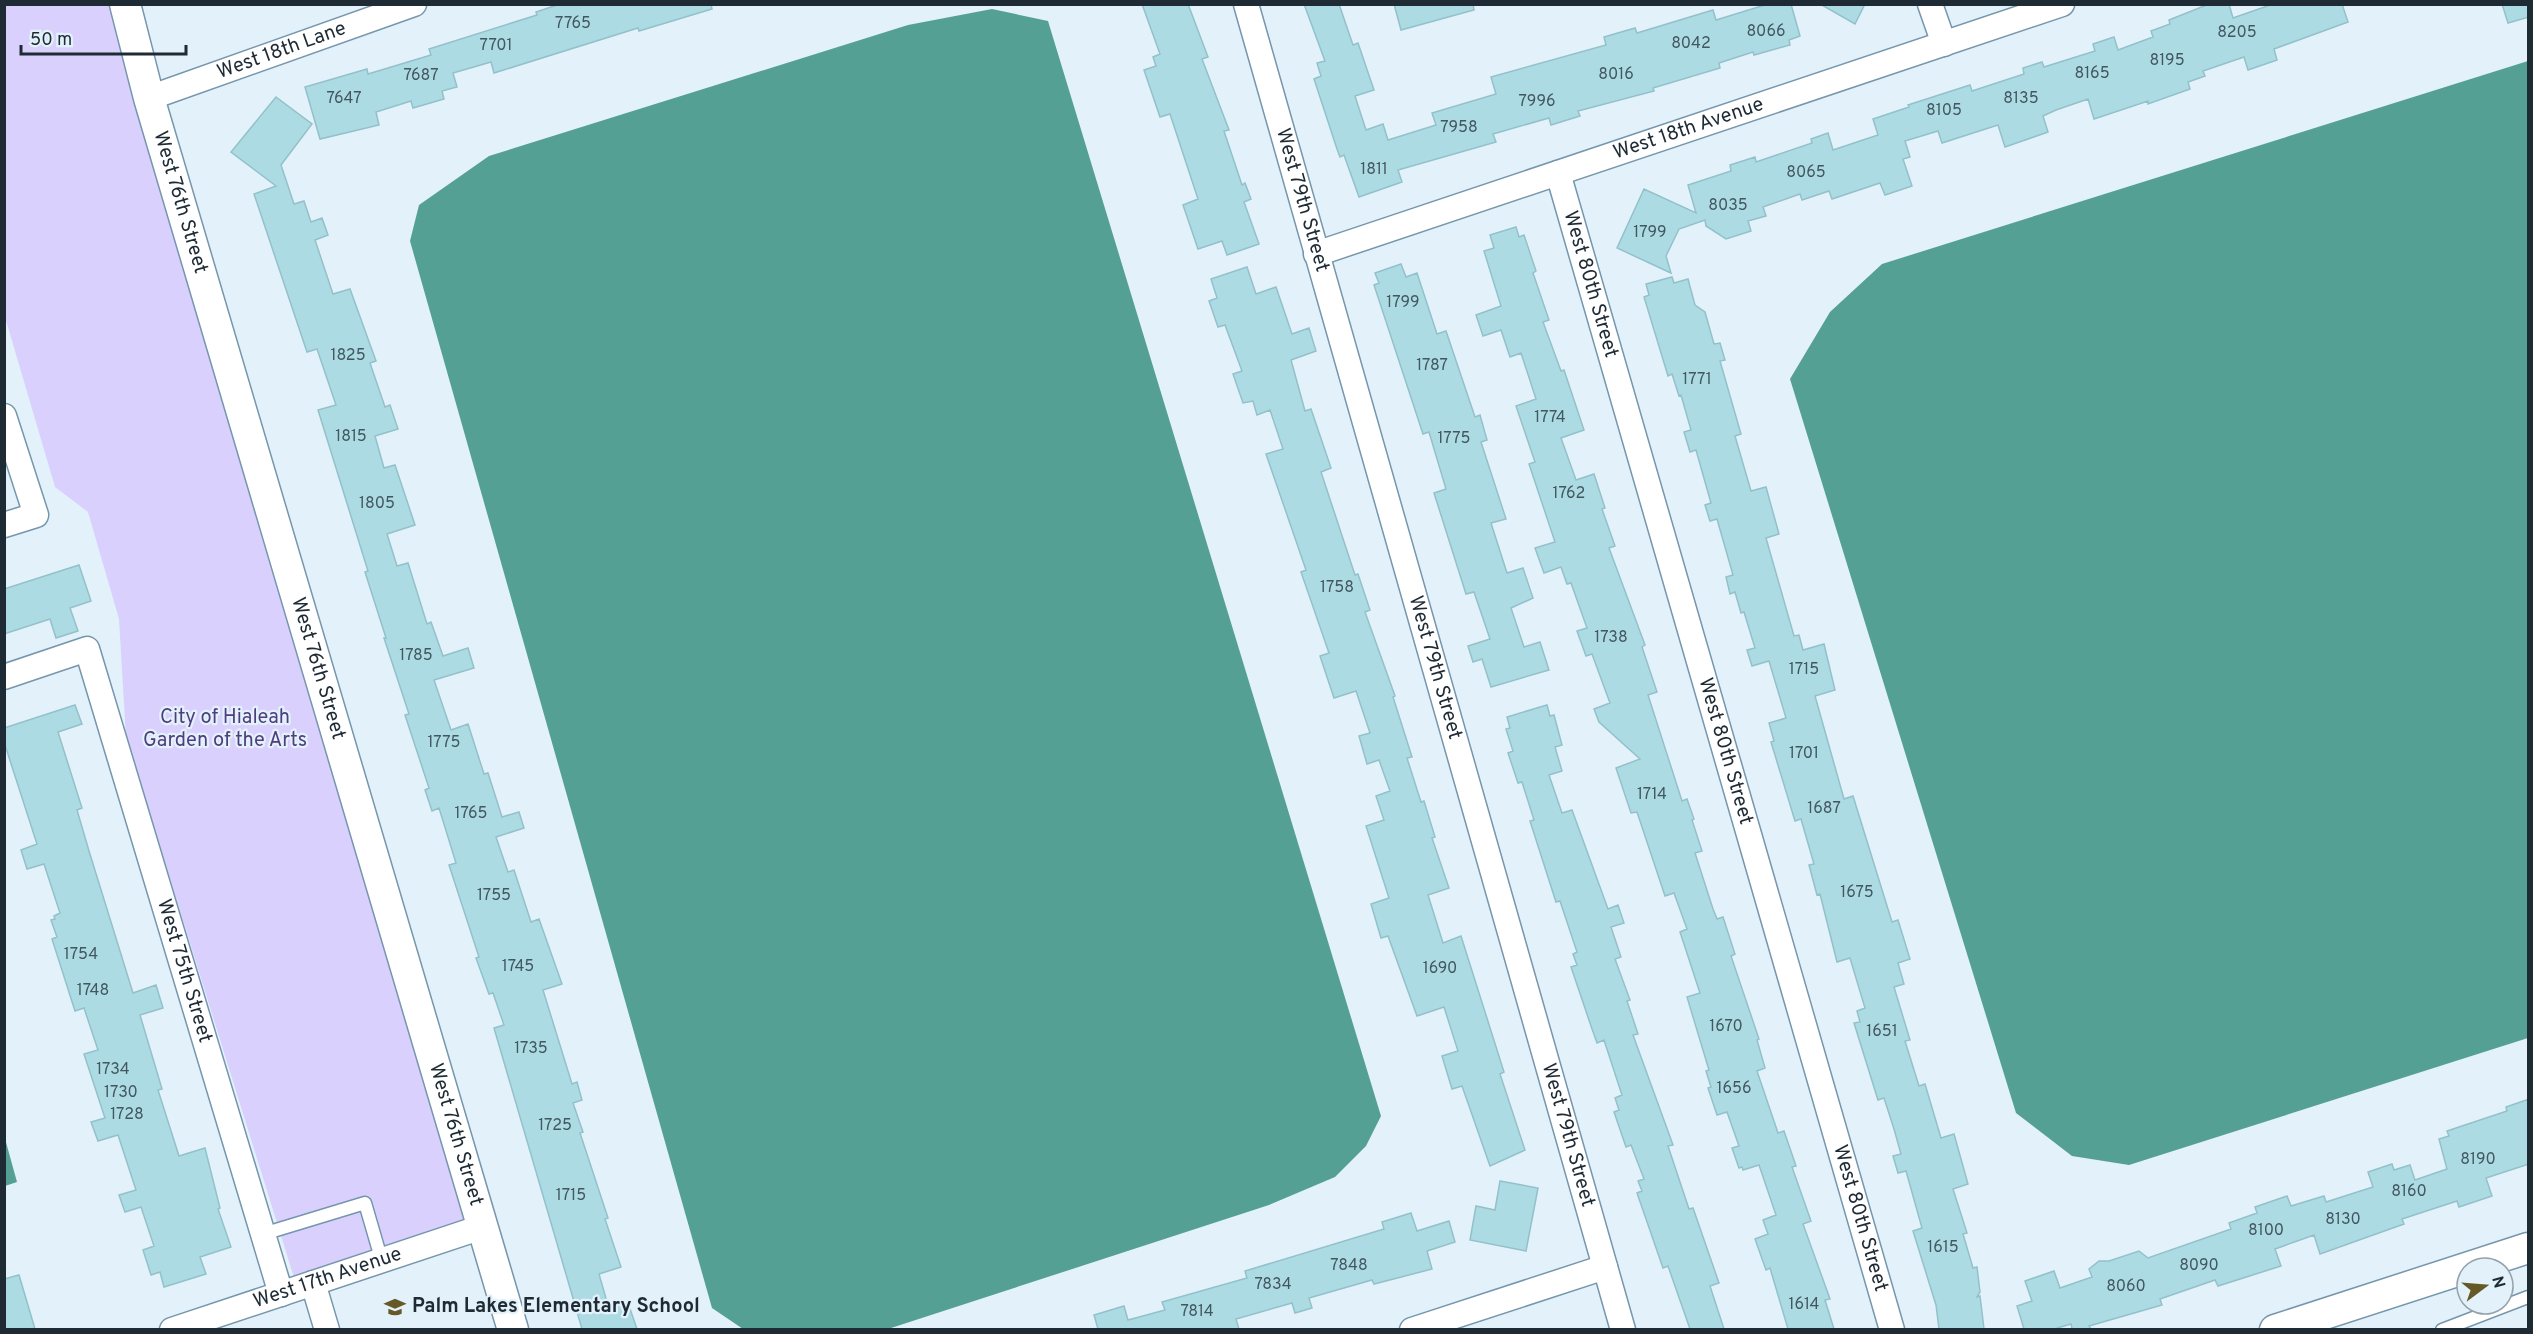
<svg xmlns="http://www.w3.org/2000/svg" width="2533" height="1334" viewBox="0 0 2533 1334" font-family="Overpass,sans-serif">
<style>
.green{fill:#d9d0fd}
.water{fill:#55a094}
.building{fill:#addbe4;stroke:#93c1c9;stroke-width:1.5}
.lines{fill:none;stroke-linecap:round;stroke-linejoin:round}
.service-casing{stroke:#7596ac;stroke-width:15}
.minor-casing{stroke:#7596ac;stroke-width:27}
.tertiary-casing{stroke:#7596ac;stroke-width:33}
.service{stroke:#fff;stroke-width:12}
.minor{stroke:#fff;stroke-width:24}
.tertiary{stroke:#fff;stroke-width:30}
.labels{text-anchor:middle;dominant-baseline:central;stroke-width:4.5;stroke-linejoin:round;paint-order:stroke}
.number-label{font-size:16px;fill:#425760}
.street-label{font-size:20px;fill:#1e2b34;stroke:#e3f1fb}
.park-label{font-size:20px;fill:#503d7f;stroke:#e3f1fb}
.poi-label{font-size:20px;font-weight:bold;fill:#1e2b34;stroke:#e3f1fb;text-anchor:start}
</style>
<rect width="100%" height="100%" fill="#e3f1fb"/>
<path class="green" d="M5,5H116L475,1229L296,1284L126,737L119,619L88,512L55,487L5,317Z"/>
<path class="water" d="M992,9L1048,21L1381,1116L1366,1146L1335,1177L1269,1205L888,1329H743L712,1308L410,241L419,205L489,156L908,25Z
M2528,61V1038L2129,1165L2072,1156L2016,1113L1790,379L1830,312L1882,264Z
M4,1135L17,1182L5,1186H4Z"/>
<path class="building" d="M560,4H711L712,9L639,31L638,28L494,73L491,62L453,73L457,87L442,91L444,99L413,108L411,101L376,112L379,125L320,139L305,87L367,69L368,74L431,55L429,49L537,15L536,12Z
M1142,4H1188L1208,57L1202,59L1229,130L1224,131L1242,185L1245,183L1251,199L1244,202L1259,244L1227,255L1222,241L1198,249L1183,205L1198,199L1170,114L1160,117L1144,70L1156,66L1153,57L1160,54Z
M1304,4H1339L1353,45L1358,43L1374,90L1355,96L1366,130L1383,124L1388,140L1436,125L1432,113L1496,94L1491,77L1606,45L1604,37L1635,28L1637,33L1713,10L1716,20L1768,4H1791L1800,36L1789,40L1790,45L1754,55L1753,52L1719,63L1720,68L1653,88L1654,91L1578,111L1580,116L1551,125L1549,118L1493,134L1496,142L1398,170L1402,182L1359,197L1344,155L1340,157L1337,149L1314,79L1321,76L1317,63L1325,61Z
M1394,4H1473L1474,10L1401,30Z
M1820,4H1865L1855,24Z
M2209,4H2229L2233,18L2273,4H2342L2348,22L2274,49L2277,60L2248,70L2244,57L2203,71L2205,76L2188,82L2190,89L2148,104V101L2094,119L2088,99L2056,110L2043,116L2048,132L2005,147L1998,125L1942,143L1938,131L1905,141L1910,157L1903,159L1912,186L1885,195L1880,183L1832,199L1829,191L1802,200L1800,194L1763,207L1766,216L1748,221L1751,231L1726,239L1706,226L1705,220L1679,229L1666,256L1671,273L1617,248L1644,189L1696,213L1688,185L1731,171L1730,165L1755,157L1756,162L1812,143L1811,139L1828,133L1833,150L1878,135L1873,119L1909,107L1908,105L1970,85L1972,91L2024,74L2023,68L2042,62L2044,67L2095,51L2093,44L2114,37L2118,50L2153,37L2151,31L2170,24L2169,20Z
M2502,4H2529V17L2508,23Z
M276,97L312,124L281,165L294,204L304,201L311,222L322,218L328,235L315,240L333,294L350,289L376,361L370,363L385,407L390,405L398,429L375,436L384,468L395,465L415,525L387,534L397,566L408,563L427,624L431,622L443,656L468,648L474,668L434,680L451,730L468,724L484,774L488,773L502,817L519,812L524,828L496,837L508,872L514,870L531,922L539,919L562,984L543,990L572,1084L577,1082L582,1100L573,1103L583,1132L580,1133L608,1218L605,1219L621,1267L599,1274L609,1309L628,1303L637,1329H582L494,1028L504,1025L493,993L489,994L476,958L479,957L449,865L456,863L439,808L432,811L425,790L429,788L405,715L409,714L384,638H386L365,572L368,571L318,410L336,405L317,349L307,352L254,194L276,186L231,152Z
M1516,227L1519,237L1524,235L1536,271L1533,273L1549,320L1543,322L1561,371L1564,370L1584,430L1561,438L1576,480L1594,474L1605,508L1602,509L1615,546L1609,548L1645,645L1642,647L1657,692L1648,695L1682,801L1687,799L1694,819L1692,820L1702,851L1695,853L1713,909L1717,919L1723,917L1735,954L1731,956L1759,1039L1757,1040L1765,1068L1757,1071L1778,1133L1784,1131L1796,1166L1792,1167L1811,1221L1803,1224L1830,1299L1825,1300L1834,1329H1788L1770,1268L1766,1270L1755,1239L1768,1234L1763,1220L1776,1215L1759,1165L1743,1170L1742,1167L1739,1168L1732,1148L1739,1146L1727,1112L1717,1115L1708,1088L1711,1087L1706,1071L1709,1070L1687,997L1700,993L1680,932L1687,929L1674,893L1665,896L1637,812L1631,813L1616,768L1640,759L1599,722L1594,709L1610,703L1592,654L1586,656L1577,631L1587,628L1571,583L1567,584L1561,567L1544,573L1535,548L1555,542L1529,464L1535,462L1516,406L1536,399L1521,353L1510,357L1501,330L1483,336L1476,315L1501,306L1484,251L1494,248L1490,235Z
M1401,264L1406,277L1417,273L1437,334L1446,331L1475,417L1480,415L1487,440L1481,442L1506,519L1491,523L1507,573L1523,568L1533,598L1511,608L1524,647L1540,642L1549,670L1491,687L1482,659L1473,662L1468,646L1490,639L1474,592L1466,594L1434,493L1446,489L1429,432L1423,434L1374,285L1379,283L1375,273Z
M1247,267L1256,294L1276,287L1292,334L1309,328L1316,351L1291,360L1305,411L1311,409L1331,468L1321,472L1355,575L1358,574L1370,610L1365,612L1395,696L1393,697L1412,757L1407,758L1421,802L1424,801L1435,837L1432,838L1449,888L1428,895L1443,943L1461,936L1504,1072L1500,1074L1525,1150L1490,1166L1462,1086L1452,1089L1442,1056L1458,1051L1444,1007L1417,1016L1388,936L1381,938L1371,904L1389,898L1366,826L1384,820L1376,796L1390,791L1379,760L1367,764L1359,736L1370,733L1356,691L1334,698L1320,656L1329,653L1301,572L1306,570L1266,454L1283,449L1270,410L1257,415L1253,401L1243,403L1233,374L1242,371L1225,325L1218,327L1209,301L1217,298L1211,279Z
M1672,277L1674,283L1688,279L1695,305L1705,312L1714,344L1720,343L1725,360L1720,361L1741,434L1735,436L1751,491L1766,487L1779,534L1766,538L1794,636L1799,635L1803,650L1824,644L1835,690L1815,696L1844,799L1853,796L1892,922L1898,920L1910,959L1898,963L1904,984L1894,987L1910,1040L1905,1041L1919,1086L1925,1084L1941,1138L1954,1134L1968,1184L1953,1189L1967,1233L1963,1234L1973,1268L1977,1267L1980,1292L1977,1297L1980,1296L1984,1329H1939L1936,1305L1913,1231L1922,1228L1906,1171L1898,1173L1893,1156L1901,1154L1894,1129L1884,1098L1878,1100L1854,1023L1860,1022L1857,1011L1865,1008L1850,958L1837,962L1820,894L1817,895L1809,865L1814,864L1801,819L1795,821L1771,742L1774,741L1769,723L1786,718L1769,661L1752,666L1747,650L1755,648L1744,612L1741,613L1735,592L1730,594L1726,577L1733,575L1717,519L1710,521L1705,505L1711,503L1696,450L1690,452L1684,432L1691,430L1681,395L1679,396L1672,374L1668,376L1644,297L1649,295L1646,284Z
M79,565L91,601L70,608L78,631L56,638L50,619L4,634V589Z
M75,705L82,724L58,732L82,808L77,810L89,851L133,993L156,985L163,1008L140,1015L162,1089L158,1090L179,1156L205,1148L220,1208L218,1209L231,1247L200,1257L206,1274L164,1287L160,1272L151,1275L143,1250L154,1246L141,1207L125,1212L119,1195L136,1190L118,1135L98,1141L91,1122L105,1118L84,1054L98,1050L84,1008L75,1011L52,939L57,937L51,920L55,919L54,916L60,913L44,864L27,869L21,850L37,844L4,742V728Z
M1547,705L1550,716L1554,715L1562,745L1555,747L1562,771L1549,775L1562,813L1572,810L1608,909L1618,905L1624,923L1611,927L1621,957L1615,959L1630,1000L1627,1001L1638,1034L1633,1035L1673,1145L1668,1146L1689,1209L1693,1208L1719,1283L1710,1286L1724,1329H1690L1668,1266L1663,1268L1637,1193L1642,1191L1638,1181L1644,1179L1631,1145L1626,1147L1614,1112L1619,1110L1615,1098L1622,1095L1604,1040L1597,1043L1591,1026L1571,967L1577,965L1573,954L1577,952L1560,901L1556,902L1530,821L1534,820L1522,782L1518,783L1508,753L1513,751L1506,729L1510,728L1507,717Z
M2529,1099V1164L2486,1178L2492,1196L2459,1207L2457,1201L2402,1219L2404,1224L2320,1254L2314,1235L2275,1249L2281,1266L2218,1286L2215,1280L2160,1299L2162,1305L2089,1326L2091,1329H2072L2071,1324L2054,1329H2024L2017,1306L2032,1301L2025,1281L2054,1271L2060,1288L2092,1277L2089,1269L2099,1261H2109L2139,1251L2148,1258L2231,1229L2229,1223L2257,1213L2255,1207L2287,1196L2291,1206L2324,1196L2326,1202L2373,1187L2368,1172L2392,1164L2394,1170L2410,1165L2415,1180L2447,1169L2439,1139L2449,1136L2447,1131L2507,1111L2506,1107Z
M1500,1181L1538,1188L1526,1251L1470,1240L1476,1206L1495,1210Z
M1411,1213L1417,1231L1449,1221L1455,1242L1427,1251L1432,1269L1374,1284L1372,1280L1309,1298L1312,1308L1295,1313L1292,1303L1236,1319L1239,1329H1098L1094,1315L1124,1306L1128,1320L1165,1310L1162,1302L1247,1278L1245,1271L1384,1229L1382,1222Z
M19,1275L35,1329H4V1279Z"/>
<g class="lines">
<defs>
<path id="service" d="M263,1234L365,1203L381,1258
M2442,1330L2528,1297"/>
<g id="minor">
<path id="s1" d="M1246,4L1623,1330"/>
<path d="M1930,4L1944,44"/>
<path id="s2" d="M149,98L414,4"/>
<path id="s3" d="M1558,173L1892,1330"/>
<path id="s4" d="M1316,254L2062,4"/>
<path d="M4,416L36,515L4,525"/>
<path id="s5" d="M4,677L87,649L281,1294"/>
<path d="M313,1283L327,1330"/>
<path id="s6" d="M172,1330L482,1227"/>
<path d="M1412,1330L1605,1267"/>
</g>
<g id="tertiary">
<path id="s7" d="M125,4L149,98L513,1330"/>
<path d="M2275,1330L2528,1248"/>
</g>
</defs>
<use href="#service" class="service-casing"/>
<use href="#minor" class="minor-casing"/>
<use href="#tertiary" class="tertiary-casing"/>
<use href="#service" class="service"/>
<use href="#minor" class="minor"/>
<use href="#tertiary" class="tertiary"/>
</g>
<defs>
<symbol id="school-bare" viewBox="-9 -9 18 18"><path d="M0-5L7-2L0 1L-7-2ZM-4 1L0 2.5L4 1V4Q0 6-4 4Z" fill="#655a27" stroke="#e3f1fb" stroke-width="2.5" paint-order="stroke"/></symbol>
</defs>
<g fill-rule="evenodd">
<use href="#school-bare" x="380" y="1292" width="30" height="30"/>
</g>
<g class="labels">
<g class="number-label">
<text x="573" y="24">7765</text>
<text x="1766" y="32">8066</text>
<text x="2237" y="33">8205</text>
<text x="1691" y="44">8042</text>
<text x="496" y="46">7701</text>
<text x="2167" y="61">8195</text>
<text x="2092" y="74">8165</text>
<text x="1616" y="75">8016</text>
<text x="421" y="76">7687</text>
<text x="344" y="99">7647</text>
<text x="2021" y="99">8135</text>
<text x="1537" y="102">7996</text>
<text x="1944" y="111">8105</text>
<text x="1459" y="128">7958</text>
<text x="1374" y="170">1811</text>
<text x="1806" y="173">8065</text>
<text x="1728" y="206">8035</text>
<text x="1650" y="233">1799</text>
<text x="1403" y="303">1799</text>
<text x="348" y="356">1825</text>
<text x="1432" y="366">1787</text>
<text x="1697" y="380">1771</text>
<text x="1550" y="418">1774</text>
<text x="351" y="437">1815</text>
<text x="1454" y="439">1775</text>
<text x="1569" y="494">1762</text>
<text x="377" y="504">1805</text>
<text x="1337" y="588">1758</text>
<text x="1611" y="638">1738</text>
<text x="416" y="656">1785</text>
<text x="1804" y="670">1715</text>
<text x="444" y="743">1775</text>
<text x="1804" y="754">1701</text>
<text x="1652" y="795">1714</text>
<text x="1824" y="809">1687</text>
<text x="471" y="814">1765</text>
<text x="1857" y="893">1675</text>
<text x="494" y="896">1755</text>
<text x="81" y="955">1754</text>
<text x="518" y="967">1745</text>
<text x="1440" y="969">1690</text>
<text x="93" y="991">1748</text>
<text x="1726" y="1027">1670</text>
<text x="1882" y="1032">1651</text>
<text x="531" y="1049">1735</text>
<text x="113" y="1070">1734</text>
<text x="1734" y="1089">1656</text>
<text x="121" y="1093">1730</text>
<text x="127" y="1115">1728</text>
<text x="555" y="1126">1725</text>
<text x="2478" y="1160">8190</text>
<text x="2409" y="1192">8160</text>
<text x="571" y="1196">1715</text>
<text x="2343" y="1220">8130</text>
<text x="2266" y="1231">8100</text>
<text x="1943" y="1248">1615</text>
<text x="1349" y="1266">7848</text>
<text x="2199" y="1266">8090</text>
<text x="1273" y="1285">7834</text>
<text x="2126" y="1287">8060</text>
<text x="1804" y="1305">1614</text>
<text x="1197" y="1312">7814</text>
</g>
<g class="street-label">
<text stroke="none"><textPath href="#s2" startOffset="141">West 18th Lane</textPath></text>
<text stroke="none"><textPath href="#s4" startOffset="393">West 18th Avenue</textPath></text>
<text stroke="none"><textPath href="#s1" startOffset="204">West 79th Street</textPath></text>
<text stroke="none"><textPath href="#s7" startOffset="206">West 76th Street</textPath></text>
<text stroke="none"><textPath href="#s3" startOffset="116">West 80th Street</textPath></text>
<text stroke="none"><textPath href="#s7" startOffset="692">West 76th Street</textPath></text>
<text stroke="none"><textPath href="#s1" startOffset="690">West 79th Street</textPath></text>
<text stroke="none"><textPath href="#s3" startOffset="602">West 80th Street</textPath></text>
<text stroke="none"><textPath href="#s5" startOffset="424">West 75th Street</textPath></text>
<text stroke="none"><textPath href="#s7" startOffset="1178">West 76th Street</textPath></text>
<text stroke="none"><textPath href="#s1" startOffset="1176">West 79th Street</textPath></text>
<text stroke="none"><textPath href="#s3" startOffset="1088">West 80th Street</textPath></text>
<text stroke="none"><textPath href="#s6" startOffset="164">West 17th Avenue</textPath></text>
</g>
<g class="park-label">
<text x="225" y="718">City of Hialeah<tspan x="225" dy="23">Garden of the Arts</tspan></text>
</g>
<g class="poi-label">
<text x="412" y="1307">Palm Lakes Elementary School</text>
</g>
</g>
<rect width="2533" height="1334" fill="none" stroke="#1e2b34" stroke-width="12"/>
<g transform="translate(2485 1286) rotate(74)"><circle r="28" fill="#e3f1fb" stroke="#94a2ab" stroke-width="1.5"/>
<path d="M0-4.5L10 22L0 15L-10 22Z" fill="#655a27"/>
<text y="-9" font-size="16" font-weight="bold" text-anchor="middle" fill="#1e2b34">N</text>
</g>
<path d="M21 45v9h165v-9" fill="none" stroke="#1e2b34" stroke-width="3"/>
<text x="30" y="45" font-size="18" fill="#1e2b34" stroke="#e3f1fb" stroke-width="4.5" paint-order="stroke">50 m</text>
</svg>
